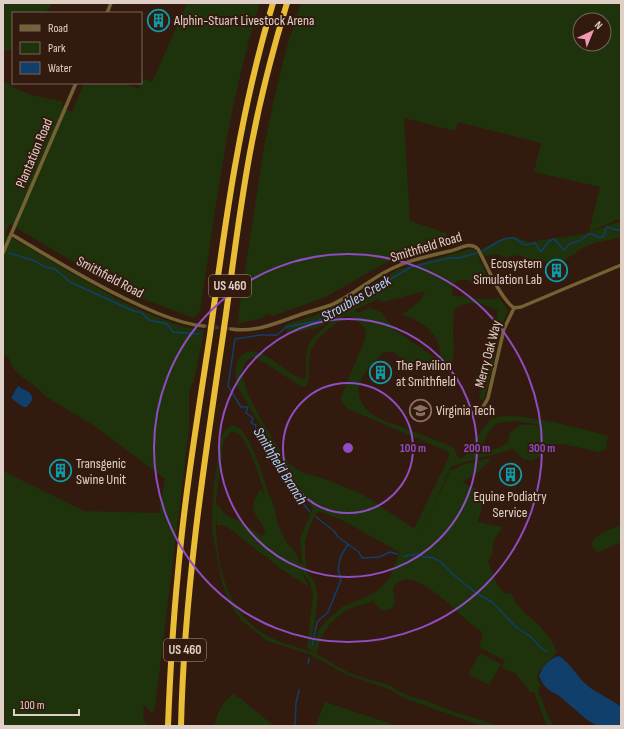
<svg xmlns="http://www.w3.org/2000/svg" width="624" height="729" viewBox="0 0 624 729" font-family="'Sofia Sans Condensed',sans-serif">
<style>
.green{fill:#1e330c;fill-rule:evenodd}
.water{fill:#103f6b}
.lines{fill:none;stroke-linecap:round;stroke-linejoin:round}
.stream{stroke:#103f6b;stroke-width:1.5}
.minor-tunnel{stroke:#4c352a;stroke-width:3.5;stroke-dasharray:3.5 2;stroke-linecap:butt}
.minor{stroke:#736234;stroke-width:3.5}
.motorway{stroke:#eabd37;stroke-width:6}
.ring{fill:none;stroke:#8f4dc1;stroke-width:2}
.labels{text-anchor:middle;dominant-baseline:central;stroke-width:4;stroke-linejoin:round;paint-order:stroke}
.shield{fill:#321a0e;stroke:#ac9990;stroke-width:1}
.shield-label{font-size:13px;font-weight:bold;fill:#e0cfc7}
.poi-label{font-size:14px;fill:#e0cfc7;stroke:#321a0e;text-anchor:start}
.street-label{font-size:14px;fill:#e0cfc7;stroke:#321a0e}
.water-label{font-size:15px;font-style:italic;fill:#add5ff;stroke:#321a0e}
.centre{fill:#8f4dc1;stroke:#321a0e;stroke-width:2}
.ring-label{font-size:12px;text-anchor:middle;font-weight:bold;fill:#8f4dc1;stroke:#321a0e;stroke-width:4;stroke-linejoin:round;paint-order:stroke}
</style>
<rect width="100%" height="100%" fill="#321a0e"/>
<path class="green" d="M3,3H53L45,13H13V48L3,52Z
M187,3H260C228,103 216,207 200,311L194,318L135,296L60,254L10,224L5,234L117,299L140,310L180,326L204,330L194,380L189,392V429L155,708L153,713H151L144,705L143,717L147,726H3V471L84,511L159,513L165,479L93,425L45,396C35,382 13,377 9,358L3,354V82L13,85V87L31,95L57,100L63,102L61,106L72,112L84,83H122L139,89L143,78L152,82Z
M301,3H621V218L589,232L600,187L534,172L541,143L458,122L455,131L404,118L410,221L446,233V237L451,239L452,245L415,251L398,257L382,265L326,297L273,316L269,314L264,316L263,318L237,324L264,147L274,99L287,46ZM580,20H604V44H580Z
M621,221V237C609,241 596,241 585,247C576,251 569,260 558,262C553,263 536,261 531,259C522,257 516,253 507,258L497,254L485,256L481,250L498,240L516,237L529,242L584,234Z
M470,249L475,250L480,258L479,259L492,285L475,284L468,280H458L452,286V295C466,297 486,302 499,298L508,310L500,332L493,366L484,400L479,399L481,387L472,381L484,367L498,311C486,303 465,299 454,310L453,336L454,353L452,363L449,365L431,371H422L407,363L394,352H384C363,372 345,393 373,415C381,421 393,423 402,427C418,433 435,440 451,446L455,450L459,459L462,458L467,454C472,447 486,422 491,419C510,408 586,430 608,436L606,449L599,452L563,444H554L551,450L532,461L523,459L513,449L452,466L448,473L421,532L450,471L465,464L488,458L490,460L479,471L463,482L467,485L485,493L478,522L503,527C498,534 490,544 493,554L488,561L497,584L504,593L512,594C516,608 529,616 539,625C546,633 553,642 557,652L539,672L537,677L541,686L538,690L548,716L554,726H548L546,724L534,692H530L515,673L501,668L505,661L479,647L482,637L481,631C476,627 471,624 466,620C454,609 424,577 405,580C400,580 396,584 393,588L395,603L391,609L383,611L373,603L376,599C368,605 358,604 349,609C338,615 326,626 321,638C319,643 319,648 316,653L307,648L313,595L310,583L303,573L302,572L309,587L280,568L225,525H217L216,513C215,558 224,613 268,636C283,645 301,647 317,654C327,659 336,666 346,671C360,678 377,681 392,686C406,699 428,698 443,708L499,726H483L409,700L398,695L391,690L345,674L309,654L267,641L241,620L232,608L222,583L212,530L213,492L221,437C223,433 226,428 231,426C248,420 265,484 269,495C270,498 272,500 273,503C276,511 276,519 279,527C282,532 284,538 287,543C294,551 298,552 299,563H302L300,538L313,508L298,490L287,469L282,465L279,457L237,386C235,376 234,365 241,356C256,338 288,376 303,379L306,377C305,342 307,342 333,320L317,328L288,334L284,325L314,316L361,292L397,270L424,262ZM425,291L421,300L402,315C420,320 442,334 440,356L435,358L395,330L381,312L370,308L357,313L355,310L378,299L383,302ZM346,316C356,317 361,323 366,331L365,339L341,397C341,403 344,405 348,409L447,451L449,453V457L415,527L413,528L362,494L325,479L303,473L291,465L284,457C271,435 248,402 243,377C241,368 245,360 253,357L262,361L299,385L304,387L307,385C310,374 308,370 309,360C310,339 331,328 346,316ZM516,421L542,425H520L509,434L508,443C501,446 489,454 483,448C482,439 490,429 497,423ZM231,432C234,432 237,432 240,435C250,446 261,482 265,497L261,488C259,493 253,500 253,506C253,516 264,523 265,533L262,536L238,520L230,518L223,512L217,503L216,510V500L224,440ZM318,511L342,520L399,552V554L390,577L380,589L371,595L342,607L326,621L318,631L313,647L311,646L318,597L315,583L307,571L305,557V542L311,523Z
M621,525V542L601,551L597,552C581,538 610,530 621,525Z
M480,653L501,664L489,685L468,674Z
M233,694L244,701L274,726H214C218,712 221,703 233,694Z
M325,702L398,726H315Z"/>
<path class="water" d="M18,386L30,393L32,397V400L27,407H23L11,398Z
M559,656C571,663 576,676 587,685C597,694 610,698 621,707V726H600L594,724L586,719L558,695L550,691L543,684L539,676C542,667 550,658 559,656Z"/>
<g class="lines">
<path class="stream" d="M483,251C490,247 504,236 513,238C517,239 521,243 525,245L535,243L541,252L549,241L554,239L563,249L565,250L569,244L579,241L589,234H592L597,237H603L607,227L617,230L621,229
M9,253L35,261L45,267L55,269L70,282L136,312H141L149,320L167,324L173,332L199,334
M310,512L299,499L298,495L292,486L285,471H281C277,465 276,458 273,453C269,446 264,441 261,433L255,432L256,425L251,423L253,418L246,413L248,407H241L228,386L235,339L260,335H277L286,327L318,321L339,307L343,305L348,306L358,298L411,267L449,258H459L477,253
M316,517L334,531L338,537L359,552L362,558L379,557L390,552L397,554
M404,557L408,555H412L418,554L424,557L433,558L441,562L455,576L476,593L492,602L516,627L531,637L540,647L547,652
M312,646L317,622L328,612L341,580L338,569L341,556L348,544
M308,664L309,658
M295,726L296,703L299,690"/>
<path class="minor-tunnel" d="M204,326L231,329"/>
<path class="minor" d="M107,13L111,3
M11,234C58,262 106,292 157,313C172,319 188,325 204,326
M3,253L76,83
M231,329C256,333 279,322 302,314C312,311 322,308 331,305C352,296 369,280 389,270C408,260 429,256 450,251C460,249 470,241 478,249C487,265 499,297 514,308L521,307L621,265
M464,414C477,416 483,409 488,398L504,329L514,308"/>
<path class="motorway" d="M168,726C170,674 173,623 178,572C185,493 198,414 210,335C225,223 240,111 273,3
M181,726C184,597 203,469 222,342C232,275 239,208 252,142C261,95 273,49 287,3"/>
</g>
<g class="ring">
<circle cx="348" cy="448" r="65"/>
<circle cx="348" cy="448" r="129"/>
<circle cx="348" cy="448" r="194"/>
</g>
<defs>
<symbol id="building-ring" viewBox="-11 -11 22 22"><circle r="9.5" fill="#321a0e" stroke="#0f9aa8" stroke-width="1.5"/><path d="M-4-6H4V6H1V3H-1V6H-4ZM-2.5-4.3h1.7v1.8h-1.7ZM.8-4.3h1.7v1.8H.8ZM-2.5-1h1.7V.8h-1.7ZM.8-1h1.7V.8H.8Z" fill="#0f9aa8"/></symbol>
<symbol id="university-ring" viewBox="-11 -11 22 22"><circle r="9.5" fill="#321a0e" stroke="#8d6e63" stroke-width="1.5"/><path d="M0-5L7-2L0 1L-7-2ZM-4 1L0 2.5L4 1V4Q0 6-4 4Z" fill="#8d6e63"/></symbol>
</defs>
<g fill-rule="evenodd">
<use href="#building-ring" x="146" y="8" width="25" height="25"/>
<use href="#building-ring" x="544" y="258" width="25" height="25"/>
<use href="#building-ring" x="368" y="360" width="25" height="25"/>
<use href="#university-ring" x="408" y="398" width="25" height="25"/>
<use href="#building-ring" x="48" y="458" width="25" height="25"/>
<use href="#building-ring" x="498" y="462" width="25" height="25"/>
</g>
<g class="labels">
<g class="shield">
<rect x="209" y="275" width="42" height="22" rx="3"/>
<rect x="164" y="639" width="42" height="22" rx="3"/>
</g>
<g class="shield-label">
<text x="230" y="286">US 460</text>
<text x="185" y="650">US 460</text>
</g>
<g class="poi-label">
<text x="174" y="20">Alphin-Stuart Livestock Arena</text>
<text x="542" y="263" text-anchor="end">Ecosystem<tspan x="542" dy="16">Simulation Lab</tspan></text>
<text x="396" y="365">The Pavilion<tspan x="396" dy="16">at Smithfield</tspan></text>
<text x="436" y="410">Virginia Tech</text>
<text x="76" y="463">Transgenic<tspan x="76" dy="16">Swine Unit</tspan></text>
<text x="510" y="496" text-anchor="middle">Equine Podiatry<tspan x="510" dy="16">Service</tspan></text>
</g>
<g class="street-label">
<text transform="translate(34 153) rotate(-67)">Plantation Road</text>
<text transform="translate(426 247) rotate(-17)">Smithfield Road</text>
<text transform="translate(110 277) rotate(28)">Smithfield Road</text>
<text transform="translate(488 354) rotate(-75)">Merry Oak Way</text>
</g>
<g class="water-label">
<text transform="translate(356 299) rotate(-30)">Stroubles Creek</text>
<text transform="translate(280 466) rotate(58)">Smithfield Branch</text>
</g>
</g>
<circle cx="348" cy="448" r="6" class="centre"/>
<g class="ring-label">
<text x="413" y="452">100 m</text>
<text x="477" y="452">200 m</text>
<text x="542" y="452">300 m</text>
</g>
<rect width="624" height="729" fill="none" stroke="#e0cfc7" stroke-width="8"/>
<rect x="12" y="12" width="130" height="72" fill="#321a0e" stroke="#786258"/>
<rect x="20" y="25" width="20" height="6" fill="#736234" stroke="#786258"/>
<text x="48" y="32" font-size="12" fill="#e0cfc7">Road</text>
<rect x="20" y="42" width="20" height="12" fill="#1e330c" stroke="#786258"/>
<text x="48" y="52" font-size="12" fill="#e0cfc7">Park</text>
<rect x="20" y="62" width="20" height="12" fill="#103f6b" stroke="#786258"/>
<text x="48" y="72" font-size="12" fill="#e0cfc7">Water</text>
<g transform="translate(592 32) rotate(44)"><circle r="19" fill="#321a0e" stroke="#786258"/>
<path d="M0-3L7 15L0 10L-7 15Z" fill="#f19ab4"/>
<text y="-6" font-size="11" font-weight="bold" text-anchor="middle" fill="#e0cfc7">N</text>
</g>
<path d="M14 709v6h65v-6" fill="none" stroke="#e0cfc7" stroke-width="2"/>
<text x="20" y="709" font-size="12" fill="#e0cfc7" stroke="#321a0e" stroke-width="3" paint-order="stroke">100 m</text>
</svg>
